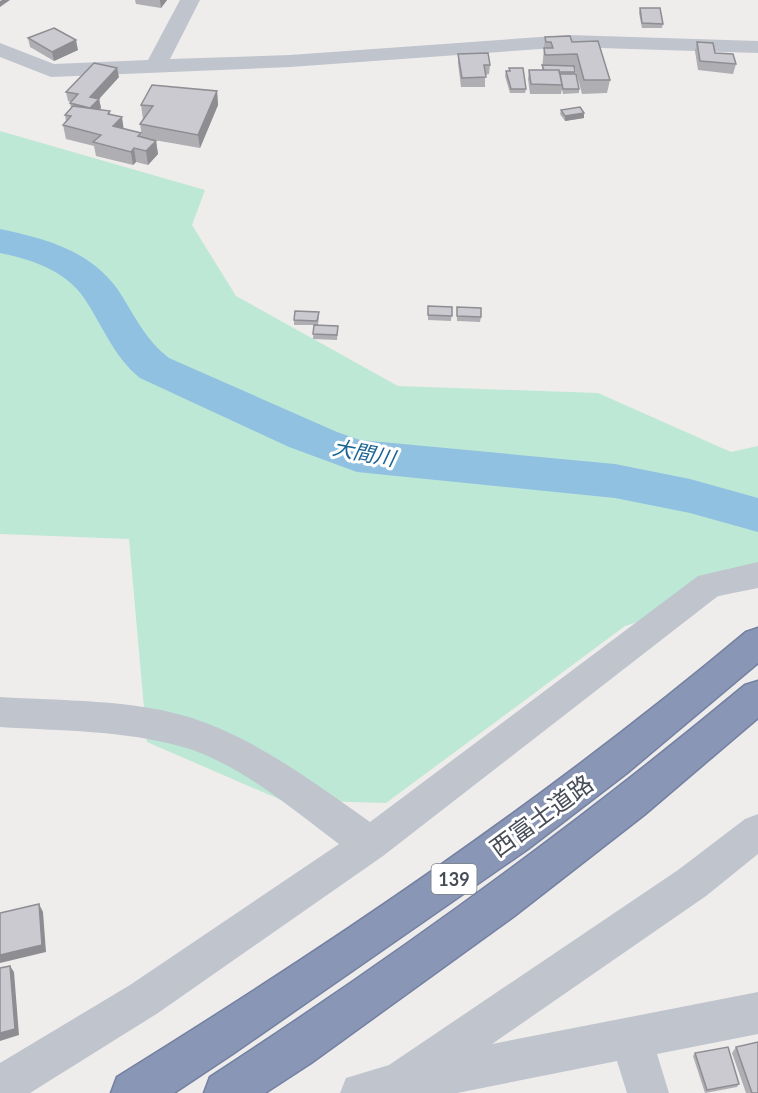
<svg xmlns="http://www.w3.org/2000/svg" width="758" height="1093" viewBox="0 0 758 1093" font-family="Lato,'Noto Sans JP',sans-serif">
<style>
.green{fill:#bee8d6}
.lines{fill:none;stroke-linecap:round;stroke-linejoin:round}
.river{fill:#90c1e1;fill-rule:evenodd}
.highway-casing{stroke:#7481a1;stroke-width:3}
.minor{fill:#bfc4cd;fill-rule:evenodd}
.highway{fill:#8996b6;fill-rule:evenodd}
.wall{fill:#aeaeb3}
.shaded-wall{fill:#8d8d92}
.building{fill:#cacad0;stroke:#8d8d92;stroke-width:1.5}
.labels{text-anchor:middle;dominant-baseline:central;stroke-width:6;stroke-linejoin:round;paint-order:stroke}
.shield{fill:#fff;stroke:#7e8289;stroke-width:1.5}
.shield-label{font-size:18px;font-weight:bold;fill:#474c57}
.water-label{font-size:21px;font-style:italic;fill:#1c6595;stroke:#fff}
.near-street-label{font-size:24px;fill:#474c57;stroke:#fff}
</style>
<rect width="100%" height="100%" fill="#efecec"/>
<path class="green" d="M0,131L205,190L192,225L236,296L398,386L598,393L731,452L758,446V584L625,626L386,803L281,800L147,742L129,539L0,534Z"/>
<g class="lines">
<path class="river" d="M0,229C48,239 95,252 122,296C136,319 147,341 169,358L337,432L360,440L615,464L690,479L758,498V532L690,513L615,498L357,472L289,447L140,378C113,356 103,326 84,298C66,271 31,259 0,253Z"/>
<defs>
<path id="highway" d="M758,628V663L627,773L528,849L234,1053L174,1093H111L117,1077C335,942 549,797 746,632Z
M758,681V718L644,815L513,917L311,1063L265,1093H204L210,1077C396,956 574,827 745,685Z"/>
</defs>
<use href="#highway" class="highway-casing"/>
<path class="minor" d="M180,0H200L170,59L290,55L569,35L758,41V53L569,47L290,67L51,77L0,57V43L54,64L148,60Z
M758,562V588L718,596L383,856L158,1013L30,1093H0V1063L130,985L339,844C293,810 239,763 183,747C124,730 60,731 0,727V697C63,701 131,699 192,718C258,740 313,782 370,822L698,576Z
M758,814V854L706,896L492,1044L758,992V1034L657,1054L669,1093H627L617,1061L457,1093H340L346,1078L389,1065L678,870L745,819Z"/>
<use href="#highway" class="highway"/>
</g>
<path class="wall" d="M135,0H167L161,8L136,4Z
M640,8L663,24L662,28H642L639,13Z
M545,37L572,42L610,80L607,93L582,94L575,68H574L575,74L579,89V93L563,94L562,89L561,94H530L528,79L529,70H542Z
M28,38L78,50L54,61L30,47Z
M697,42L736,64L733,74L698,70L695,51Z
M458,54L490,65L489,74L485,75V87H461L458,63Z
M509,68L526,89L525,93H510L505,76L506,71H509Z
M119,77L99,99L101,108L99,110L111,114L124,129L141,133L142,137L140,124L143,119L141,105L217,91L218,105L200,148L154,140L156,141L158,154L148,165L136,162L133,165L96,156L94,146L66,139L63,125L66,122L65,115L71,108L70,103L71,102L68,101L66,92Z
M561,110L584,118L565,121L560,114Z
M428,306L452,307L451,321L428,320Z
M457,307L481,317L480,322L457,321Z
M319,317L318,325L338,326L337,340L313,339L314,325H294V320Z
M736,1047L758,1093H746L732,1053Z
M695,1053L739,1084L737,1087L705,1093L693,1056Z"/>
<path class="shaded-wall" d="M2,0H10L0,7V1Z
M160,0H167L161,8Z
M76,40L78,50L54,61L52,52Z
M117,68L119,77L99,99L101,108L92,117L90,108V97Z
M217,91L218,105L200,148L198,135Z
M584,113V118L565,121V116Z
M122,117L124,131L113,126Z
M156,141L158,154L148,165L146,151Z
M134,148L136,162L133,165L131,152Z
M39,904L43,912L46,952L0,963V955Z
M10,966L14,972L19,1035L0,1041V1033Z"/>
<path class="building" d="M640,8H660L663,24L642,23Z
M54,28L76,40L52,52L28,38Z
M570,36L572,42L598,41L610,80H584L577,54L545,55L544,48H553L551,42H546L545,37Z
M697,42L713,43L715,53L733,54L736,64L700,61Z
M488,53L490,65H484L486,77L462,78L458,54Z
M94,63L117,68L90,97L99,99L90,108L70,103L78,94L66,92Z
M542,65L574,66L575,72H559V70H544Z
M509,68H523L526,89H511L506,71H510Z
M529,70H559L562,85L531,84Z
M560,74H576L579,89H563Z
M152,85L217,91L198,135L140,124L153,106L141,105Z
M73,106L110,111L108,114L122,117L113,126L141,133L138,136L156,141L146,151L134,148L131,152L93,142L101,135L63,125L71,116L65,115Z
M580,107L584,113L565,116L561,110Z
M428,306L452,307V316L428,315Z
M457,307L481,308V317L457,316Z
M295,311L319,312L317,321L294,320Z
M314,325L338,326L337,335L313,334Z
M39,904L42,945L0,955V913Z
M10,966L15,1029L0,1033V968Z
M758,1042V1093H752L736,1047Z
M728,1047L739,1084L707,1090L695,1053Z"/>
<g class="labels">
<rect class="shield" x="431.5" y="864" width="45" height="30" rx="4.5"/>
<g class="shield-label">
<text x="454" y="879">139</text>
</g>
<g class="water-label">
<text transform="translate(364 452) rotate(11)">大間川</text>
</g>
<g class="near-street-label">
<text transform="translate(541 815) rotate(-36)">西富士道路</text>
</g>
</g>
</svg>
